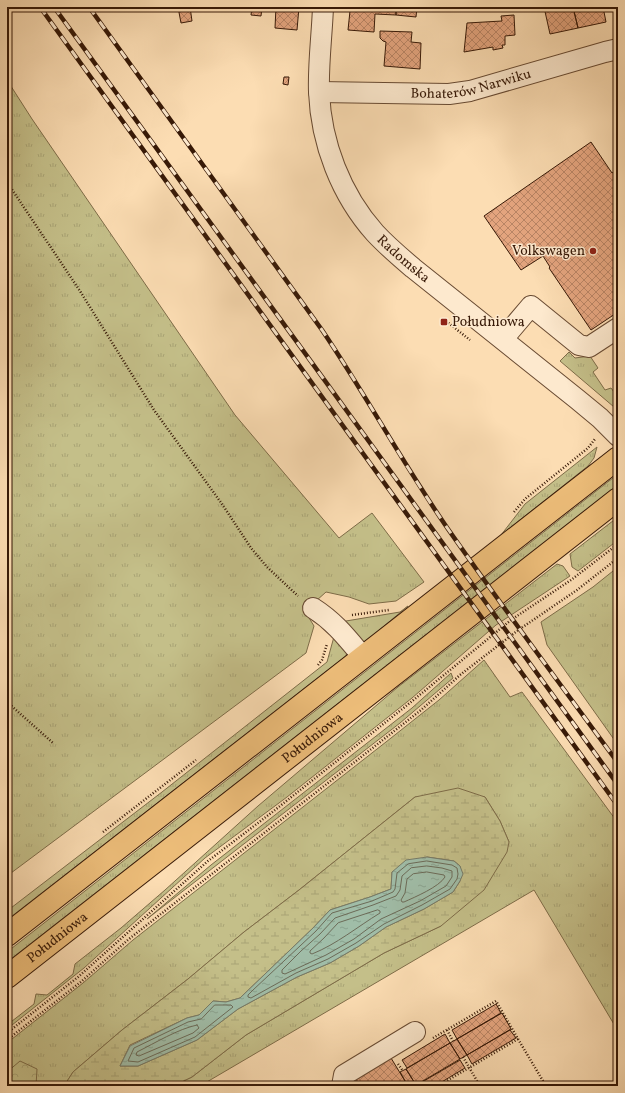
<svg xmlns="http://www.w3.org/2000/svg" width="625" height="1093" viewBox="0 0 625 1093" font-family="Vollkorn,serif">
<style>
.grass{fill:url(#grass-tufts);stroke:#7e6c48}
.forest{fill:url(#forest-crowns);stroke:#7e6c48}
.wetland{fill:url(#wetland-marsh);stroke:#7e6c48;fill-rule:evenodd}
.water{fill:url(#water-ripples);stroke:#767b68}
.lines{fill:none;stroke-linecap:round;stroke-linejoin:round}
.shore{stroke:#6c6b58;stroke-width:1}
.building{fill:url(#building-cross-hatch);stroke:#371907}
.minor-casing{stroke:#684a32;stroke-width:22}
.major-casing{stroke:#371907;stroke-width:24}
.path{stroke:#371907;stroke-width:2.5;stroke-dasharray:1 2;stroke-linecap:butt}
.minor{stroke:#fde9ce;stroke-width:20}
.major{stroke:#eebe7a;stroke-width:22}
.rail-casing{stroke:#371907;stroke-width:4.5}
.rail{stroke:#fde9ce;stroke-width:3;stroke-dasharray:9;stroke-linecap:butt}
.poi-dot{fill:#8f2418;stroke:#fde9ce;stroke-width:1.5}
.labels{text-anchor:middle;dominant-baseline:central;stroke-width:3;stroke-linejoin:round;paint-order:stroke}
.street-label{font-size:14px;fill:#371907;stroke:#fde9ce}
.poi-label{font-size:14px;fill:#371907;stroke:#fde9ce;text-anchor:end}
</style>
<defs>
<pattern id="grass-tufts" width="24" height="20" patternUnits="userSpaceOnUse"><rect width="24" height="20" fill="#c4bf89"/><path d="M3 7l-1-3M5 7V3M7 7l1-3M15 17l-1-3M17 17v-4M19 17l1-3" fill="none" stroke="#a9a475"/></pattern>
<pattern id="forest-crowns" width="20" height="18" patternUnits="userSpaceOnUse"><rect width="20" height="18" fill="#c4bf89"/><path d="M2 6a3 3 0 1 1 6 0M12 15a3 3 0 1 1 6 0" fill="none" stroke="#a9a475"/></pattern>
<pattern id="wetland-marsh" width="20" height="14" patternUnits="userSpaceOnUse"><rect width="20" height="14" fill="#c4bf89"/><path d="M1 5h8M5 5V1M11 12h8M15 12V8" fill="none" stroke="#a9a475"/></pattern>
<pattern id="water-ripples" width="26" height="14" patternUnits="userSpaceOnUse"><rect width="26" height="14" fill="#a0bda8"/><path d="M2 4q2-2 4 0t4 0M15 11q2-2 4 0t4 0" fill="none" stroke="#8aa28f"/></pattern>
<pattern id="building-cross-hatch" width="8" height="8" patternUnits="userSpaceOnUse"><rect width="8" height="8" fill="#e3a47e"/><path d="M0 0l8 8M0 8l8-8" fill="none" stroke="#b98565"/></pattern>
</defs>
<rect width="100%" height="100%" fill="#fcddb3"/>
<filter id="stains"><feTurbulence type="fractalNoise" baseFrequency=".005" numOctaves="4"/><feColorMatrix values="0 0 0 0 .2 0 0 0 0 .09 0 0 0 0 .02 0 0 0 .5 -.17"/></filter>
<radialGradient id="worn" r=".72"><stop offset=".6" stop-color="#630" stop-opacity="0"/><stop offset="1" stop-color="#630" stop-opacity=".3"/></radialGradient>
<path class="grass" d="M7,80L32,119L235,415L339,538L372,513L424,582L396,601L369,604L349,597L326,592L316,601L306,613L314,626L306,653L7,876Z
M569,352L575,358L590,356L598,368L593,372L605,390L611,388L618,397V407H614L560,361Z
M597,447L594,458L588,466L501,535L525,504Z
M618,474V485L7,962V952Z
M618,517V540L578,571L572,567L570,554Z
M557,564L563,566L570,576L496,625L412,698L287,797L205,858L84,968L7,1029V1025L34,1004L36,994L47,995L73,974L75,964L121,928L165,890L258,806L398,687Z
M618,567V745L547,645L541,622L593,587Z
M408,606L365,642L355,641L342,625L346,621L400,612Z
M335,633L348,648L346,656L7,920V911L162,792L327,662Z
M484,660L510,697L522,692L618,823V1031L534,890L200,1086H173L192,1077L246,1035L384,953L441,926L509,842L500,821L485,797H415L299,890L244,932L188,979L122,1030L73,1072L64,1086H7V1043L83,983L133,940L386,742L439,700Z
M451,673L453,678L400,723L147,919L211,865L412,708Z"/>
<path class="forest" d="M20,1061L37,1069L36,1086H7V1072Z"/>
<path class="wetland" d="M458,788L485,797L500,821L509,842L507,852L484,890L441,926L384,953L246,1035L192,1077L173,1086H64L73,1072L122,1030L188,979L244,932L299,890L415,797ZM427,857L454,861L460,866V881L453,892L424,909L386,927L359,946L330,963L297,977L238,1009L197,1040L138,1066H120L130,1045L187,1018L199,1015L213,1001L226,1002L240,998L313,928L330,910L370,897L391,889L392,872Z"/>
<path class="water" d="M427,857L454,861L460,866L463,874L460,881L453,892L424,909L386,927L359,946L330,963L297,977L238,1009L197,1040L138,1066H120L130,1046L187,1018L199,1015L213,1001L226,1002L240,998L313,928L330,910L370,897L391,889L392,872L406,860Z"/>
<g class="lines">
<path class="shore" d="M427,861L452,865L457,868L458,874L457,879L450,889L422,905L384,924L356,943L328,959L296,973L251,998L248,997V995L253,990L316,931L332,913L372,901L393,892L395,889L397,873L408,864Z
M427,866L442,868L452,871V877L446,886L420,901L381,919L354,939L326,955L285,974L282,973V970L301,951L320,934L335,918L373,905L396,896L400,890L402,876L411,868Z
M427,872L444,875L445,877C439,887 415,897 404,902H402L401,900L405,893L407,879L413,874Z
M378,910L380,911V913C357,927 337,944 312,954L310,953V951L324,938L338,923Z
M215,1005H231L233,1007L195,1037L138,1062L128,1061L134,1048L188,1022L201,1019Z
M197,1025L199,1028L193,1033L139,1056L136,1055L137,1052C155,1043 178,1029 197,1025Z"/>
</g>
<path class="building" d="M178,7H190L192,21L181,23Z
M252,7H262L261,16L251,15Z
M276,7H299L297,30L275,28Z
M357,7H396V15L375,14L374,32L348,30L350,11H357Z
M396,7H417L416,17L396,15Z
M544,7H573L578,28L550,34Z
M573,7H603L606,22L578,28Z
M603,7H608V10L604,11Z
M514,15L515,35L505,36V45H502L503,48L493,50V47L464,52L467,23L502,21L501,16Z
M380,31L412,32L411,42L421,43L420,69L384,66L386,42L383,41L380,38Z
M284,77H289L288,85L283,84Z
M591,142L612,173L618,169V312L591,330L549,268L550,267L543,256L521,270L484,216Z
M496,1004L501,1013L457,1039L452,1030Z
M502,1013L511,1029L467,1055L457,1039Z
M510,1030L516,1038L472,1064L467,1055Z
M445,1034L450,1043L407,1068L402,1060Z
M457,1039L467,1055L460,1059L450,1043Z
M450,1043L460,1059L416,1085L406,1069Z
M391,1058L408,1086H360L356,1079Z
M460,1060L465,1068L435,1086H417V1085Z
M406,1069L416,1085L415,1086H408L400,1072Z"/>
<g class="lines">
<defs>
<g id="minor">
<path id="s1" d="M323,7C322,35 318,64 319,92C321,143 341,195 375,233C387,246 400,257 413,268L577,399L600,418L618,436"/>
<path id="s2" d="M319,92L449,94L470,91L605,52L618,49"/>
<path d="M503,339L531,306L579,345L589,347L618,328"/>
<path d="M313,608C335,622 347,638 363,657"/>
<path d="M342,1086L344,1075L415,1032"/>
</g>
<g id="major">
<path d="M7,935L618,458"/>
<path id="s3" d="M7,977L618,499"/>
</g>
</defs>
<use href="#minor" class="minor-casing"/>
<use href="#major" class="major-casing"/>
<path class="path" d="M7,182L80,291L154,410L222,504L251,548L267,567L298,596
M446,321L470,340
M514,512L525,499L588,448L595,439
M352,615L389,610
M318,665L322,660L327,644
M7,702L53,743
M103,832L196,760
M447,1030L453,1041
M7,1033L78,977L208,861L275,810L411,702L511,620L571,580L618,544
M433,1038L496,1001L518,1039L438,1086
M518,1039L546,1086
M7,1040L82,981L129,939L421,710L460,675L517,631L577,590L618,558
M463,1057L480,1086
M398,1064L403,1071"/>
<use href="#minor" class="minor"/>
<use href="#major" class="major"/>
<defs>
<path id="rail" d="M40,7L618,806
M54,7L618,785
M89,7L322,330C366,395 403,464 448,529C503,608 561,685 618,763"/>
</defs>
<use href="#rail" class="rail-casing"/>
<use href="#rail" class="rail"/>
</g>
<g class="poi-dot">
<circle cx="593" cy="251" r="4"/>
<rect x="440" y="318" width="8" height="8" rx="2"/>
</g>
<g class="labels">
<g class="street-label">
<text stroke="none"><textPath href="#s2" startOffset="153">Bohaterów Narwiku</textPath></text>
<text stroke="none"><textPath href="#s1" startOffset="278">Radomska</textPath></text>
<text stroke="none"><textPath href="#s3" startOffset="388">Południowa</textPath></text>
<text stroke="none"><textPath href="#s3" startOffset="64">Południowa</textPath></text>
</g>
<g class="poi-label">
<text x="585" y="251">Volkswagen</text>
<text x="452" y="322" text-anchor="start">Południowa</text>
</g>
</g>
<rect width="625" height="1093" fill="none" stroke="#fcddb3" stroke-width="24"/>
<rect x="8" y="8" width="609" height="1077" fill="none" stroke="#371907" stroke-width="2"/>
<rect x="12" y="12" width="601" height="1069" fill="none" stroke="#371907"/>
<rect width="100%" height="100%" filter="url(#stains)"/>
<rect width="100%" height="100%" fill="url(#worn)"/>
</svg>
